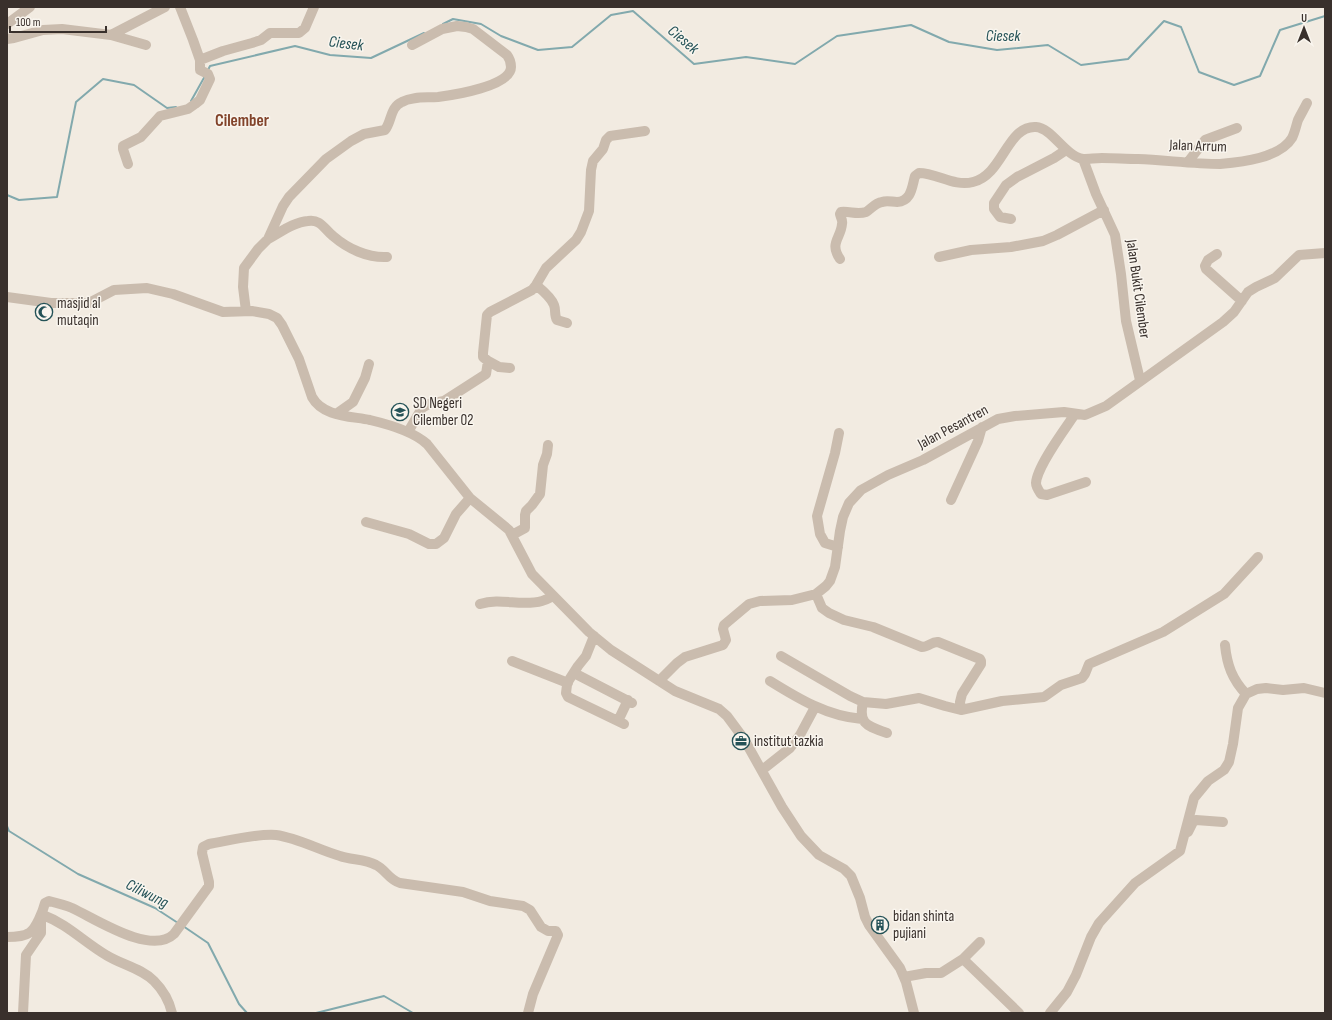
<svg xmlns="http://www.w3.org/2000/svg" width="1332" height="1020" viewBox="0 0 1332 1020" font-family="'Sofia Sans Condensed',sans-serif">
<style>
.lines{fill:none;stroke-linecap:round;stroke-linejoin:round}
.stream{stroke:#82a9ad;stroke-width:2}
.minor{stroke:#cabcae;stroke-width:10}
.labels{text-anchor:middle;dominant-baseline:central;stroke-width:3;stroke-linejoin:round;paint-order:stroke}
.street-label{font-size:15px;fill:#39302c;stroke:#f9f5ee}
.poi-label{font-size:15px;fill:#39302c;stroke:#f9f5ee;text-anchor:start}
.water-label{font-size:16px;font-style:italic;fill:#245257;stroke:#f9f5ee}
.quarter-label{font-size:17px;font-weight:bold;fill:#82432a;stroke:#f9f5ee}
</style>
<rect width="100%" height="100%" fill="#f2ebe1"/>
<g class="lines">
<path class="stream" d="M443,24L453,19L481,24L501,36L538,50L572,47L611,15L633,11L694,64L746,57L795,64L837,36L911,25L949,42L997,50L1048,45L1081,65L1128,59L1164,21L1181,27L1199,72L1234,85L1260,76L1280,30L1325,16
M208,70L210,66L295,46L330,55L371,58L424,33
M191,101L205,76
M7,195L19,200L57,197L76,102L103,79L134,85L167,108L176,107
M7,826L9,831L78,874L155,908L178,923
M183,926L208,943L239,1004L247,1013
M316,1013L384,996L413,1013"/>
<path class="minor" d="M7,24L30,7
M111,35L146,45
M7,39L14,38L43,30L62,29L111,35L165,7
M200,60L223,51L252,43L261,40L270,33H299L305,28L314,7
M1083,159L1096,194L1115,235L1121,274L1126,321L1140,380
M1188,162L1205,140L1237,128
M128,164L123,149V146L141,137L160,116L188,109L195,104L200,100L210,79L208,74L200,70V60L193,40L180,7
M1011,219L1000,217L994,209V203L1006,185L1017,177L1054,158L1066,150
M268,239C281,232 294,222 308,221C321,219 324,229 333,236C348,249 368,258 387,257
M1217,254L1208,260L1205,266L1206,269L1242,301
M939,257L971,250L1011,247L1043,241L1057,235L1104,210
M840,259C829,243 841,238 842,224C843,221 841,218 840,214L841,212C850,211 857,215 866,212C871,209 875,203 882,202C887,200 892,202 897,202C912,201 912,186 915,176L919,173C937,173 954,187 973,182C1003,175 1007,125 1036,127C1052,128 1065,156 1083,159C1089,159 1096,158 1102,158C1114,158 1126,159 1138,159C1165,160 1193,164 1220,164C1242,162 1280,158 1292,138C1295,132 1296,126 1298,120C1301,114 1304,109 1307,103
M536,285C542,290 551,297 554,305C556,310 554,315 557,320L567,323
M7,297L51,303H89L114,290L147,288L173,294L223,312L252,311L269,314L277,318L282,325L299,359L312,397C323,417 351,416 370,420C387,424 414,432 427,444L470,498L509,530L532,574L589,632L611,650L675,691L719,709L727,716L744,739L782,807L801,836L819,855L844,869L851,876L860,898L865,917L869,925L900,968L906,982L914,1013
M246,311L243,287L244,268L258,249L268,239L283,206L289,197L326,159L351,141L364,134L385,130C392,121 390,107 402,102C413,96 426,98 438,97C454,95 511,86 511,67C511,62 510,59 507,55L473,29L466,27L457,26L442,29L412,45
M488,361L499,367L510,368
M336,414L353,402L365,378L369,364
M1075,414C1065,429 1037,466 1036,483C1036,487 1039,491 1041,494L1047,495L1086,482
M408,432L422,408L429,404L444,401L486,374L488,361L483,357V353L487,315L490,312L532,290L536,285L546,268L576,240L581,232L589,211L591,170L593,161L603,149L606,140L610,136L645,131
M951,500L978,441L982,427
M366,522L409,534L429,544H436L444,538L456,514L470,498
M512,535L525,528V515L526,511L532,505L540,494L543,465L547,454L548,445
M838,547L825,543L820,534L817,516L835,453L839,433
M816,594L822,608L829,613L844,620L873,627L922,647C929,647 932,641 938,642L980,659L981,661V664L962,694L960,702L961,710L1002,701L1044,697L1061,685L1082,678L1085,674L1089,664L1163,632L1224,594L1258,557
M480,604C501,597 521,607 542,601C546,600 549,598 553,596
M594,636L586,656L578,666L569,680L567,685L566,693L568,697L624,724
M781,656L850,696L863,702L886,704L919,698L945,706L961,710
M512,661L568,683
M574,673L632,703
M659,681L677,663L685,657L723,645L726,640L723,629L724,625L749,604L760,601L792,600L816,594L826,586L830,581L835,567L840,531L843,517L849,503L861,490L888,475L923,460L998,419L1015,416L1064,412L1085,415L1106,406L1223,322L1234,312L1248,292L1256,287L1275,278L1299,255L1325,253
M770,681C799,699 827,716 862,719
M1246,694L1257,689L1266,688L1283,690L1304,688L1325,693
M863,702C858,725 868,726 887,733
M618,721L628,700
M762,770L790,748L800,735L815,707
M1188,832L1193,822L1196,820L1223,822
M7,937C14,937 23,937 29,933C36,929 43,911 45,903L49,901C57,903 65,905 72,908C96,919 151,956 174,934L209,886V882L202,853L203,847L209,844C227,841 259,833 276,835C298,838 319,850 340,856C351,860 365,859 376,865C385,869 389,880 400,883L463,892L490,901L523,906L530,910L541,927L548,931H556L558,935L533,994L528,1013
M963,959L1019,1013
M904,977L926,973H941L963,959L980,942
M23,1013L26,955L41,933V916L43,915C67,924 84,942 106,955C122,965 141,968 154,981C164,991 169,1000 172,1013
M1050,1013L1067,992L1076,975L1091,937L1099,923L1135,883L1180,851L1194,798L1208,781L1224,770L1229,762L1233,744L1238,708L1246,694C1232,679 1227,665 1225,645"/>
</g>
<defs>
<symbol id="mosque-ring" viewBox="-11 -11 22 22"><circle r="9.5" fill="#f9f5ee" stroke="#245257" stroke-width="1.5"/><path d="M3.5-4.9A6 6 0 1 0 3.5 4.9A5 5 0 1 1 3.5-4.9Z" fill="#245257"/></symbol>
<symbol id="school-ring" viewBox="-11 -11 22 22"><circle r="9.5" fill="#f9f5ee" stroke="#245257" stroke-width="1.5"/><path d="M0-5L7-2L0 1L-7-2ZM-4 1L0 2.5L4 1V4Q0 6-4 4Z" fill="#245257"/></symbol>
<symbol id="office-ring" viewBox="-11 -11 22 22"><circle r="9.5" fill="#f9f5ee" stroke="#245257" stroke-width="1.5"/><path d="M-6-3h4V-5.5h4V-3h4V5H-6ZM-1-4.5V-3h2v-1.5ZM-6 0V1H6V0Z" fill="#245257"/></symbol>
<symbol id="building-ring" viewBox="-11 -11 22 22"><circle r="9.5" fill="#f9f5ee" stroke="#245257" stroke-width="1.5"/><path d="M-4-6H4V6H1V3H-1V6H-4ZM-2.5-4.3h1.7v1.8h-1.7ZM.8-4.3h1.7v1.8H.8ZM-2.5-1h1.7V.8h-1.7ZM.8-1h1.7V.8H.8Z" fill="#245257"/></symbol>
</defs>
<g fill-rule="evenodd">
<use href="#mosque-ring" x="34" y="302" width="20" height="20"/>
<use href="#school-ring" x="390" y="402" width="20" height="20"/>
<use href="#office-ring" x="731" y="731" width="20" height="20"/>
<use href="#building-ring" x="870" y="915" width="20" height="20"/>
</g>
<g class="labels">
<g class="street-label">
<text transform="translate(1198 146) rotate(2)">Jalan Arrum</text>
<text transform="translate(1138 289) rotate(82)">Jalan Bukit Cilember</text>
<text transform="translate(953 427) rotate(-28)">Jalan Pesantren</text>
</g>
<g class="poi-label">
<text x="57" y="303">masjid al<tspan x="57" dy="17">mutaqin</tspan></text>
<text x="413" y="403">SD Negeri<tspan x="413" dy="17">Cilember 02</tspan></text>
<text x="754" y="741">institut tazkia</text>
<text x="893" y="916">bidan shinta<tspan x="893" dy="17">pujiani</tspan></text>
</g>
<g class="water-label">
<text x="1003" y="36">Ciesek</text>
<text transform="translate(683 40) rotate(40)">Ciesek</text>
<text transform="translate(346 44) rotate(7)">Ciesek</text>
<text transform="translate(147 894) rotate(27)">Ciliwung</text>
</g>
<g class="quarter-label">
<text x="242" y="121">Cilember</text>
</g>
</g>
<rect width="1332" height="1020" fill="none" stroke="#39302c" stroke-width="16"/>
<g transform="translate(1304 28)" stroke="#f9f5ee" stroke-width="3" paint-order="stroke">
<path d="M0-3L7 15L0 10L-7 15Z" fill="#39302c"/>
<text y="-6" font-size="11" font-weight="bold" text-anchor="middle" fill="#39302c">U</text>
</g>
<path d="M10 26v6h96v-6" fill="none" stroke="#39302c" stroke-width="2"/>
<text x="16" y="26" font-size="12" fill="#39302c" stroke="#f9f5ee" stroke-width="3" paint-order="stroke">100 m</text>
</svg>
